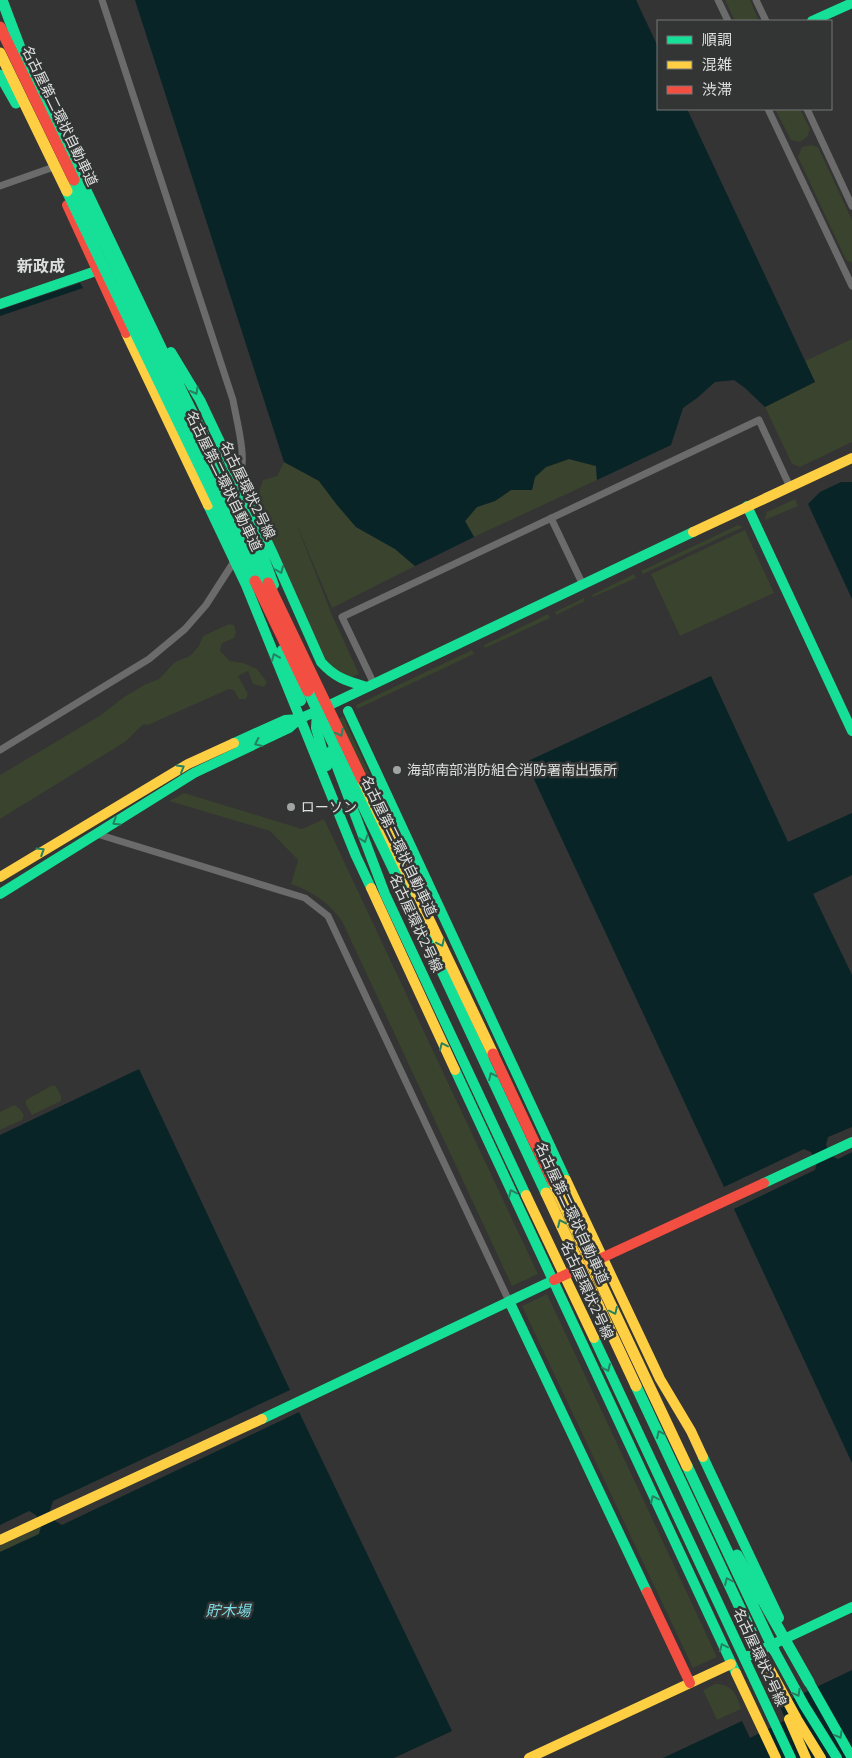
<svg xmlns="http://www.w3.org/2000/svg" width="852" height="1758" viewBox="0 0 852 1758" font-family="Mulish,'Noto Sans JP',sans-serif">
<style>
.green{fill:#39432d}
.water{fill:#082426}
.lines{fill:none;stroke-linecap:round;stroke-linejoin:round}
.street{stroke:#6a6b6a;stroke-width:7}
.fast{stroke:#16e098;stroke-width:10}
.slow{stroke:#ffcf43;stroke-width:10}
.jam{stroke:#f24e42;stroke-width:10}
.fast-bridge{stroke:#16e098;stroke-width:11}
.slow-bridge{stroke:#ffcf43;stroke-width:11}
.jam-bridge{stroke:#f24e42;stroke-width:11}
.oneway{stroke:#258260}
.poi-dot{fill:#a2a4a3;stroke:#323533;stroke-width:2}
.labels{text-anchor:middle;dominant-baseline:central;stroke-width:5;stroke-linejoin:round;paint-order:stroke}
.street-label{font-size:14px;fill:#dee0df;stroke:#323533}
.poi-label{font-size:14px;fill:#dee0df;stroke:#323533;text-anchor:start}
.water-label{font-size:15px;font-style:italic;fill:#7edae3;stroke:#323533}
.quarter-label{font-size:16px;font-weight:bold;fill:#dee0df;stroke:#323533}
</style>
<rect width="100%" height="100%" fill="#333433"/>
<path class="green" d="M725,0H750L759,21H735Z
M775,109H800L810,129L807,137L800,142L791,140Z
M811,145L818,147L852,220V263L846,260L798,157L802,147Z
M852,339V442L800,467L792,464L765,407L815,382L805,361Z
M569,459L596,466L597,480L474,537L465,521L477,507L495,501L511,490H532L535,477L546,467Z
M284,462L317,479L356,527L395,549L415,566L332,608L296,523L332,615L359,674L352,677L325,668L253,509L263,480L277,476Z
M795,499L798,506L765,520V518L767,512Z
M738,525L743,527L643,574L641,571Z
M745,530L774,593L680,636L651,574Z
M634,574L636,578L593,597L592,595Z
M584,598L585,601L556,615L555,612Z
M548,614L550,618L485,648L484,645Z
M229,624L234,625L236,632L234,638L222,643L220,651L230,661L243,663L257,669L267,682L264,687L253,684L248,671L238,676L248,694L246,699H239L234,690L229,689L148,725L144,724C137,729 132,736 125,742L0,819V775L101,715L124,697L146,684L159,679L175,662L190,656L199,646L203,636Z
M472,650L474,654L357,709L356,705Z
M343,716L371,777L370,782L338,720Z
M184,793L302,829L324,819L538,1274L512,1286L342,921C328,902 313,892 291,884L298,860L270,831L169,801Z
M51,1086H56L61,1096V1101L32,1115L26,1105V1100Z
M14,1105L19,1108L24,1115L22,1120L0,1130V1112Z
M547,1294L717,1657L693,1668L522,1306Z
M41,1527L39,1534L0,1552V1546Z
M715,1684C732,1684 737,1694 741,1709L717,1720L703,1690Z"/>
<path class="water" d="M135,0H636L658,47V109H687L815,382L765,407L745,388L734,380L715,382L697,398L683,408L671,445L597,480L596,466L569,459L546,467L535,477L532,490H511L495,501L477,507L465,521L474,537L415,566L395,549L356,527L337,505L319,481L284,462Z
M80,283L83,288L0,316V310Z
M841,482H852V599L808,504L820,492Z
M711,676L788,842L852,813V875L813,894L852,975V1127L828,1137L826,1145L831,1156L838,1159L852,1152V1463L734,1209L815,1170L817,1163L811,1152L804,1149L724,1187L526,762Z
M139,1069L290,1390L53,1501L50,1510L55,1521L62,1525L299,1412L452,1731L394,1758H0V1552L39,1534L41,1527L36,1515L29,1511L0,1525V1135Z
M852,1670V1757L850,1758H663L742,1721L750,1738L786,1720L779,1705Z"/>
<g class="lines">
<path class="street" d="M102,0L233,400C236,419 249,463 238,479
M718,0L728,21
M756,0L766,21
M768,109L852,286
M807,109L852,206
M0,186L51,168
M551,518L583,585
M374,684L342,617L759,420L790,487
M0,750L149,659L185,629L206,605L235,560
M97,834L305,898L328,916L509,1301"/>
<path class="fast" d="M812,21L852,3
M21,53L183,393L261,550L274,585
M0,304L96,271
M171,352L200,400L273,554L321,662C335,678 347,681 367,687
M208,505L246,585L356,856L371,888
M747,506L852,731
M282,650L301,701
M317,711L316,728L327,766
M348,711L566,1180
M234,743L285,720L299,719L317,711L693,532
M331,751L385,894L526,1195
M0,894L194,773L289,728L299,719
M455,1070L736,1673
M764,1183L852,1142
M509,1301L647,1592
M594,1338L791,1758
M262,1419L554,1280
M703,1457L779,1618
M774,1650L804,1705L837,1758
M744,1658L852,1607
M809,1682L852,1758"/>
<path class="slow" d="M126,333L208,505
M693,532L852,458
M0,877L188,764L234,743
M371,888L455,1070
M566,1180L660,1379L691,1431L703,1457
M526,1195L594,1338
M0,1540L262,1419
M763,1657L797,1719L821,1758
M736,1673L776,1758
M789,1719L806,1758
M529,1758L731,1664"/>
<path class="jam" d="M67,205L126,333
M554,1280L764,1183
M647,1592L690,1683"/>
<path class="fast-bridge" d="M2,0L25,61
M0,75L16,103
M74,180L268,583
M67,191L255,581
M308,691L419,922L546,1193
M636,1386L763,1657
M687,1466L774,1650
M737,1555L809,1682"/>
<path class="slow-bridge" d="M0,53L67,191
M362,779L493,1054
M553,1182L687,1466
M546,1193L636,1386"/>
<path class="jam-bridge" d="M0,27L74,180
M255,581L308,691
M268,583L362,779
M493,1054L553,1182"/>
</g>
<defs><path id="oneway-chevron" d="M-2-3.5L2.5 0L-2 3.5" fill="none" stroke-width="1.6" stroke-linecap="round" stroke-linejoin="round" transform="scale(1.25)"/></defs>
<g class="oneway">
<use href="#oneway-chevron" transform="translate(195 391) rotate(61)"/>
<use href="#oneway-chevron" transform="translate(280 570) rotate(67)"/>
<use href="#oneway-chevron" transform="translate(275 657) rotate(-112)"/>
<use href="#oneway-chevron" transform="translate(340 733) rotate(64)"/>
<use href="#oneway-chevron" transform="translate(258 743) rotate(155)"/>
<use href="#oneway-chevron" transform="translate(181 768) rotate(-30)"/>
<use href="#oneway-chevron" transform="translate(116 822) rotate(148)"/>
<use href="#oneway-chevron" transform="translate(364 839) rotate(71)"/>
<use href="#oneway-chevron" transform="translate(41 851) rotate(-32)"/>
<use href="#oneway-chevron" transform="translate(441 943) rotate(65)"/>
<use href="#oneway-chevron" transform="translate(443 1046) rotate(-115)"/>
<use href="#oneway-chevron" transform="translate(492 1076) rotate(-115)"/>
<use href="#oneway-chevron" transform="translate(512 1193) rotate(-115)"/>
<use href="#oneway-chevron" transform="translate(561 1223) rotate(-115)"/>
<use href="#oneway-chevron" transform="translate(614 1311) rotate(65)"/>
<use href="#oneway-chevron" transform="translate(607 1368) rotate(65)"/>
<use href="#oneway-chevron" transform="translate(660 1434) rotate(-115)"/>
<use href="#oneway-chevron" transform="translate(654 1499) rotate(-115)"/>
<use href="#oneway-chevron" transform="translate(728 1581) rotate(-115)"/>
<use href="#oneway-chevron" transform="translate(723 1647) rotate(-115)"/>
<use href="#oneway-chevron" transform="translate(797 1693) rotate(61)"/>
<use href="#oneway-chevron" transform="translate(839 1735) rotate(61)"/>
</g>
<g class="poi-dot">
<circle cx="397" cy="770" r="5"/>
<circle cx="291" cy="807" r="5"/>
</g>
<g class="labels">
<g class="street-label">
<text transform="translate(60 116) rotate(64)">名古屋第二環状自動車道</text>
<text transform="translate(224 481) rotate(64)">名古屋第二環状自動車道</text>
<text transform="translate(248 490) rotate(64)">名古屋環状2号線</text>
<text transform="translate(399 846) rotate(64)">名古屋第二環状自動車道</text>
<text transform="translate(416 923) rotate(65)">名古屋環状2号線</text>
<text transform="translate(572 1213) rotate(65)">名古屋第二環状自動車道</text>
<text transform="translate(587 1290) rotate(65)">名古屋環状2号線</text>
<text transform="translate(760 1657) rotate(65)">名古屋環状2号線</text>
</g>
<g class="poi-label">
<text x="407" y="770">海部南部消防組合消防署南出張所</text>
<text x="301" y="807">ローソン</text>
</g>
<g class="water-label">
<text x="228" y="1610">貯木場</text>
</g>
<g class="quarter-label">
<text x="41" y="266">新政成</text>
</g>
</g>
<rect x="657" y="20" width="175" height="90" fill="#323533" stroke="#777978"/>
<rect x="667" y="36" width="25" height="8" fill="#16e098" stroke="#777978"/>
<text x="702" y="45" font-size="15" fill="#dee0df">順調</text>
<rect x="667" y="61" width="25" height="8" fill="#ffcf43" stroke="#777978"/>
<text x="702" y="70" font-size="15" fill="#dee0df">混雑</text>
<rect x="667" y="86" width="25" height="8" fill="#f24e42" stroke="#777978"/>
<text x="702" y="95" font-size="15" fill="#dee0df">渋滞</text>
</svg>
